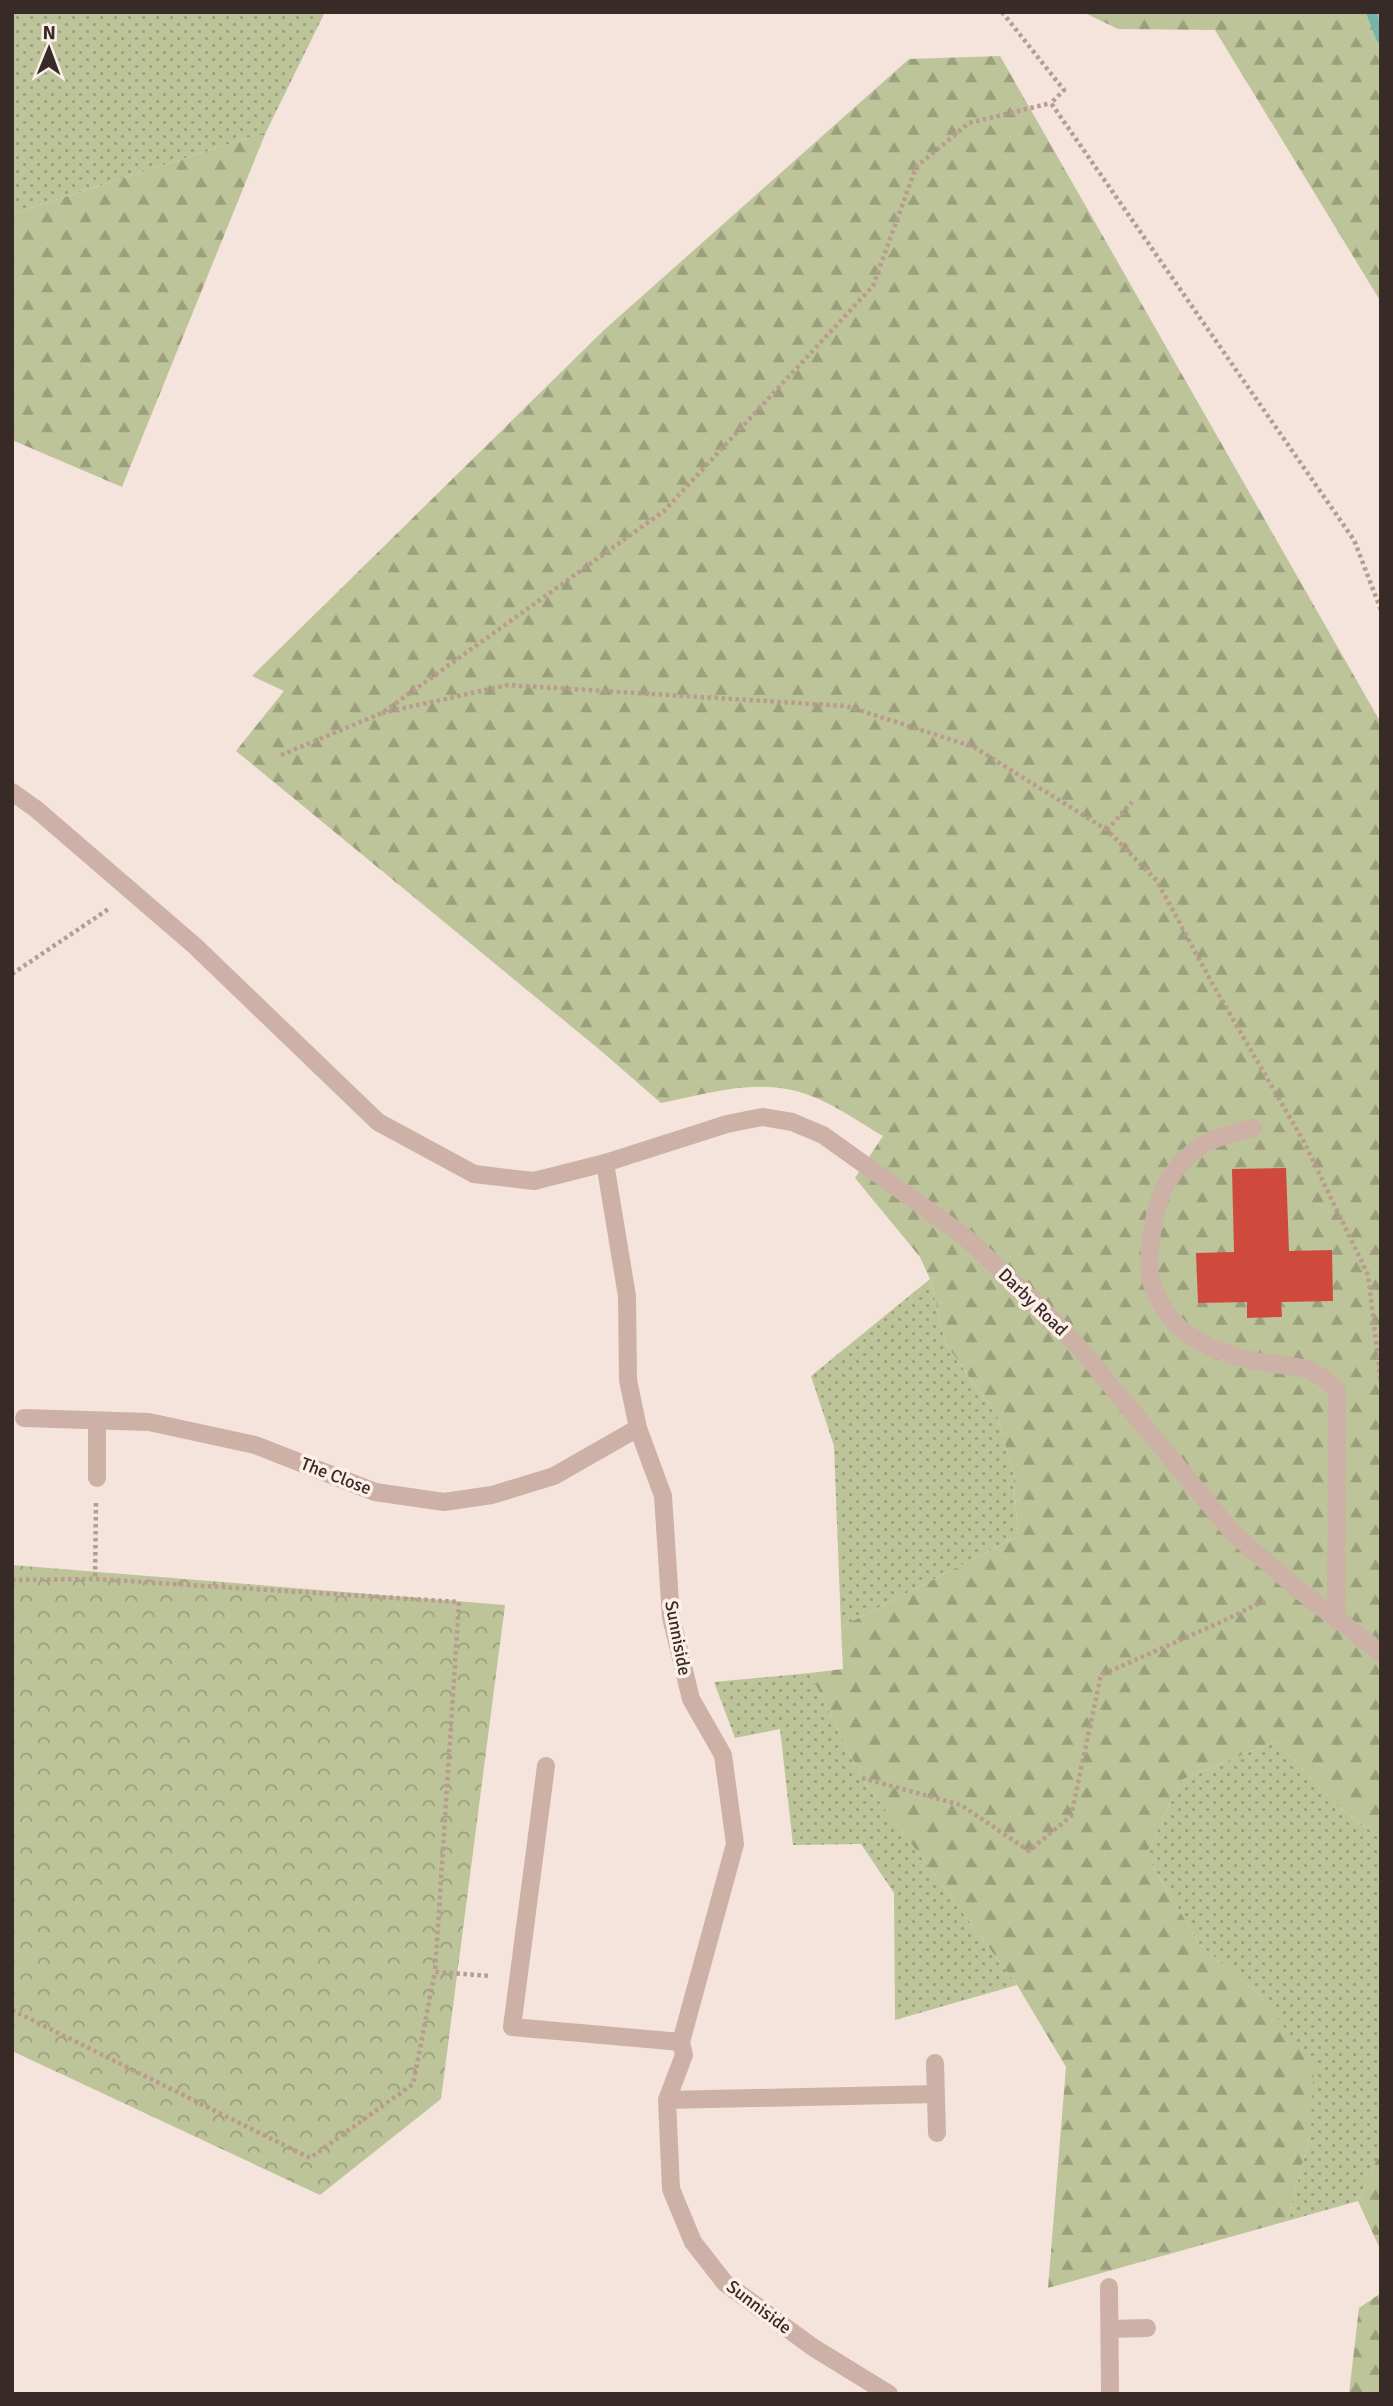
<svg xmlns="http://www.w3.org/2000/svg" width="1393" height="2406" viewBox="0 0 1393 2406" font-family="Signika,sans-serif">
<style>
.grass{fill:url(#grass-dots)}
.forest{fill:url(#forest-firs)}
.park{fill:url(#park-crowns)}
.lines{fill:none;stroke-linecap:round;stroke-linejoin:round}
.stream{stroke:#77b3ac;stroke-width:10}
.building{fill:#d0493d}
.path{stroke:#b99b90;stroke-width:4.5;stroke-dasharray:3.5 3.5;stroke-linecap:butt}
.minor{stroke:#cdb1a6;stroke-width:18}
.labels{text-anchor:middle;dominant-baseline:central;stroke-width:7;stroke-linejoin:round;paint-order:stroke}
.street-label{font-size:18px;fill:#382a27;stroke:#fbefe8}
</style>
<defs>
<pattern id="grass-dots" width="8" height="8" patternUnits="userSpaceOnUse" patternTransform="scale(1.75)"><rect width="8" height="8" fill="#bdc499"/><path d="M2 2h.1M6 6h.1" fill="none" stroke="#9b9f7d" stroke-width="1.8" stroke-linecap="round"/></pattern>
<pattern id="forest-firs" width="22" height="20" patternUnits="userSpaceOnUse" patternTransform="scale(1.75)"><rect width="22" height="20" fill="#bdc499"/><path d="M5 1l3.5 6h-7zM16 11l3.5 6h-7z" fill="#9b9f7d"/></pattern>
<pattern id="park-crowns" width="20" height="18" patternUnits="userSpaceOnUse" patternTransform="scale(1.75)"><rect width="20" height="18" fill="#bdc499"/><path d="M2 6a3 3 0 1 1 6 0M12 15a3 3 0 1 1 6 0" fill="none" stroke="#9b9f7d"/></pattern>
</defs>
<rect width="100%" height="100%" fill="#f4e4db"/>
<path class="grass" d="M12,12H325L266,132L12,214Z
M930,1279L946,1344L997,1415L1013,1472L1018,1536L841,1627L834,1446L811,1376Z
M810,1673L862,1778L1017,1985L895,2020L894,1893L861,1844L793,1845L780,1729L735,1738L714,1682Z
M1276,1741L1337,1806L1381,1838V2150L1358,2201L1287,2221L1310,2135L1261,1996L1200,1945L1146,1855L1181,1780Z"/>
<path class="forest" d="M1083,12H1381V302L1215,30L1118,29Z
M1000,56L1381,723V1838L1337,1806L1276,1741L1181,1780L1146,1855L1200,1945L1261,1996L1314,2067L1310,2135L1287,2221L1048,2288L1066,2067L1017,1985L862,1778L810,1673L843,1669L841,1627L1018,1536L1013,1472L997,1415L946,1344L930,1279L920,1257L855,1178L883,1136C860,1123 836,1105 811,1096C762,1076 710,1093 661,1103L600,1050L236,751L284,691L252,676L604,330L909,59Z
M266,132L122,487L12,440V214Z
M1381,2150V2251L1358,2201Z
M1381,2293V2394H1349L1359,2308Z"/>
<path class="park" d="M12,1565L505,1605L441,2099L320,2195L12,2051Z"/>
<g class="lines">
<path class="stream" d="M1371,12L1381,38"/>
</g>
<path class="building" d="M1286,1168L1289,1251L1332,1250L1333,1301L1281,1302L1282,1317L1247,1318V1302L1198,1303L1196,1253L1234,1252L1232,1169Z"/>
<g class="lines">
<path class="path" d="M1002,12L1064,90L1051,103L1354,540L1381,610
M382,713L508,685L846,706L974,747L1107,830L1157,881L1212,983L1304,1142L1368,1275L1381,1382
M281,755L382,713L664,511L873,286L916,167L969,123L1051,103
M1107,830L1132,802
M12,974L110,908
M96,1503L95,1579L459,1602L435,1972L490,1976
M12,1580L95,1579
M862,1778L961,1805L1029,1851L1071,1816L1101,1675L1221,1622L1268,1599
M12,2010L310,2158L413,2084L435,1972"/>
<path class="minor" d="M12,792L36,809L195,946L378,1122L474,1174L534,1181L605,1163L727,1124L762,1117L792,1122L823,1135L963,1235L1040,1307L1078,1346L1232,1532L1294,1586L1381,1653
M1253,1128C1234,1133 1209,1138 1194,1151C1180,1162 1169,1176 1162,1193C1154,1210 1147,1257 1150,1276C1153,1293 1167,1315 1179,1327C1200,1345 1229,1356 1256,1361C1293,1369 1309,1360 1337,1391L1336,1618
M605,1163L627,1296L628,1380L638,1428L663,1496L671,1617L691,1699L723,1755L735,1844L681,2042L684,2055L667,2100L671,2189L693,2242L725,2283L814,2348L889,2394
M24,1418L149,1422L255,1445L375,1492L444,1502L492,1495L554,1476L638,1428
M97,1478V1422
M546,1766L512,2027L681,2042
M935,2063L937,2133
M667,2100L936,2094
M1109,2287L1110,2394
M1110,2329L1147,2328"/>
</g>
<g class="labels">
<g class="street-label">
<text transform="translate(1033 1302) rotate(44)">Darby Road</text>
<text transform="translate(336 1476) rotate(21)">The Close</text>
<text transform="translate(678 1638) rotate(79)">Sunniside</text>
<text transform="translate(759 2307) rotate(37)">Sunniside</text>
</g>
</g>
<rect width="1393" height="2406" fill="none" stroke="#382a27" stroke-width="28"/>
<g transform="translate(49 49) rotate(1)" stroke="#fbefe8" stroke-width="5" paint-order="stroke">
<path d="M0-5L12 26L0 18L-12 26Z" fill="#382a27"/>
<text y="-10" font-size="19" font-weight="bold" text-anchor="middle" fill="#382a27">N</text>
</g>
</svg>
